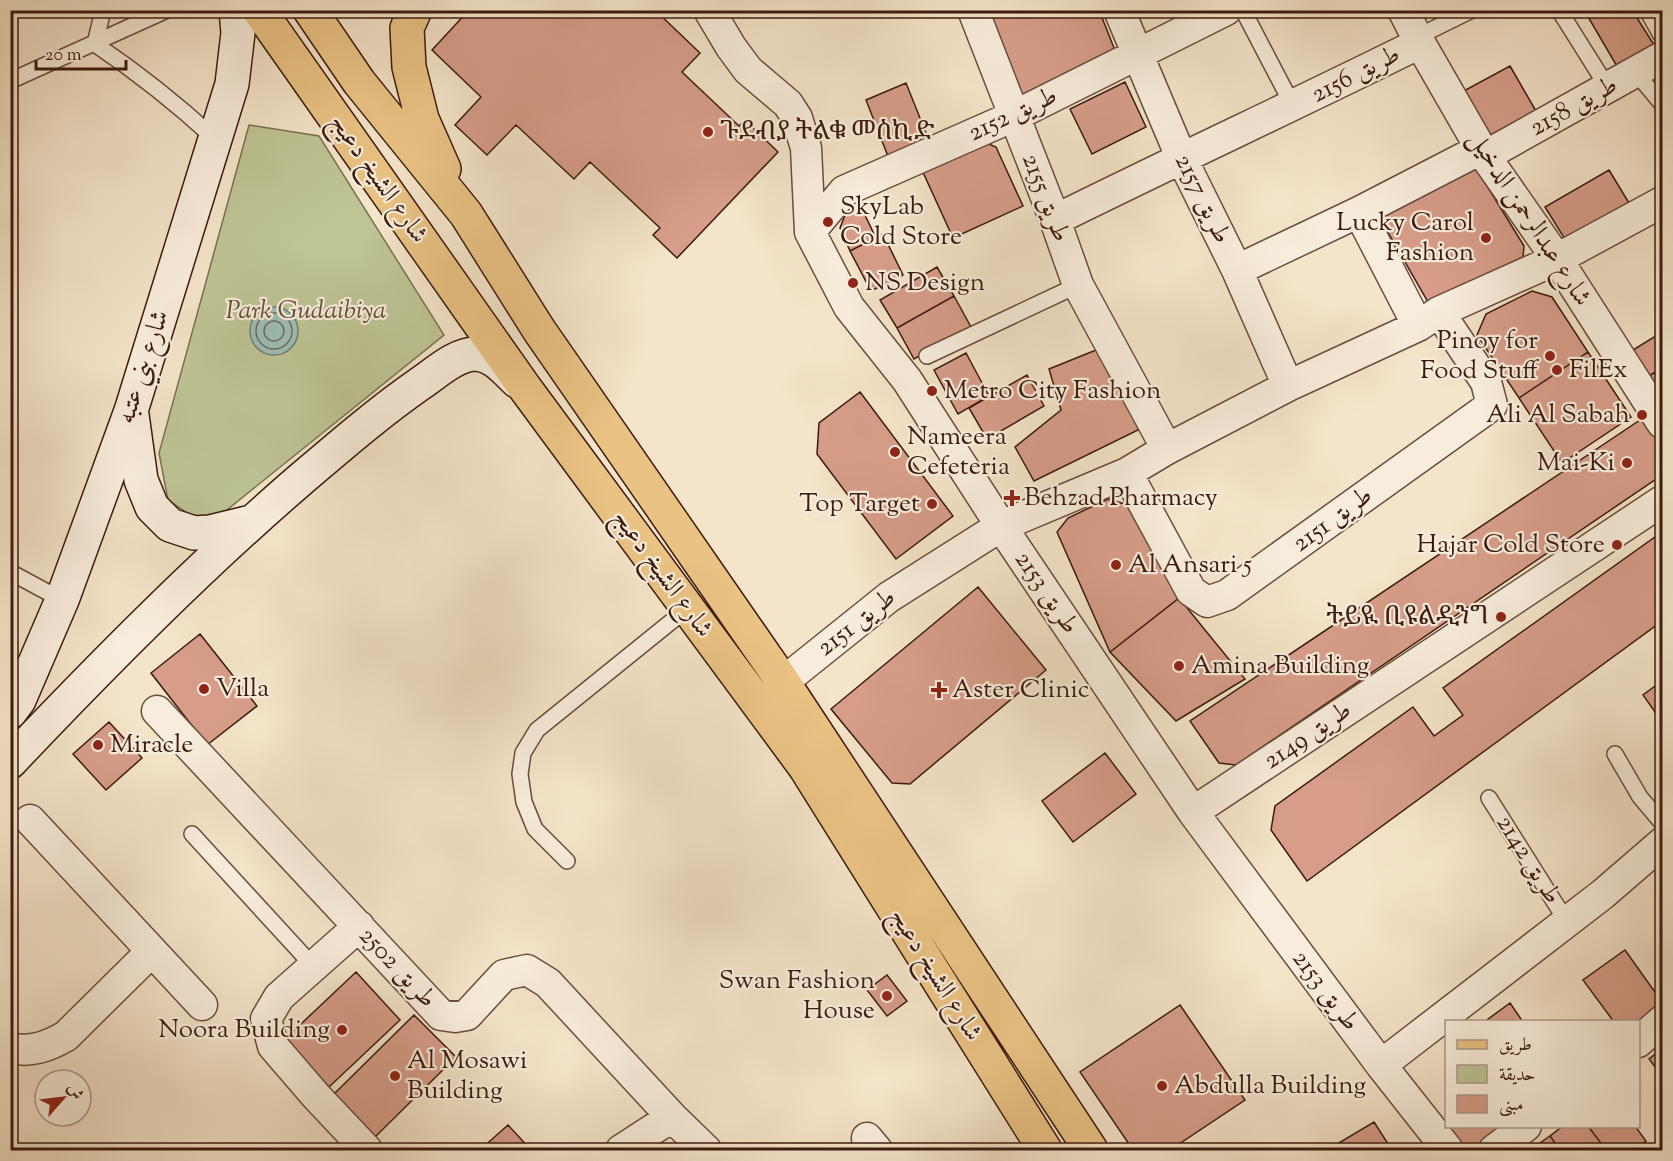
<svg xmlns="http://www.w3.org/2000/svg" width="1673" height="1161" viewBox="0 0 1673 1161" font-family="'Sorts Mill Goudy',Amiri,'Noto Serif Ethiopic',serif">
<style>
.green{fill:#bec495;stroke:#7c7052;stroke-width:1.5}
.water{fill:#9cbfb6;stroke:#757d73;stroke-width:1.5}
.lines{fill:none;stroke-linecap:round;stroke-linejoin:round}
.shore{stroke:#6c6d62;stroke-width:1.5}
.building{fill:#d79d89;stroke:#3b1b0f;stroke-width:1.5}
.lane-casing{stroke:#694d3e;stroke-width:18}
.street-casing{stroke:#694d3e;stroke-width:33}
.secondary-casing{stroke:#3b1b0f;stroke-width:36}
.primary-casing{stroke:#3b1b0f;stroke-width:36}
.lane{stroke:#f8eddc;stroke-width:15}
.street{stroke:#f8eddc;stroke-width:30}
.secondary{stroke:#f8eddc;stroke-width:33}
.primary{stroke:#eac284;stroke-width:33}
.poi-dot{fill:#8f2418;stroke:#f8eddc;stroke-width:2}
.labels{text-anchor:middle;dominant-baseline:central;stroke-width:4.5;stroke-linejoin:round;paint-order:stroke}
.street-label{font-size:26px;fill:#3b1b0f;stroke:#f8eddc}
.poi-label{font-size:26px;fill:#3b1b0f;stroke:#f8eddc;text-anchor:start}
.park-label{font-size:26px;font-style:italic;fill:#624e37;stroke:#f8eddc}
</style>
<rect width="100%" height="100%" fill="#f4e4c9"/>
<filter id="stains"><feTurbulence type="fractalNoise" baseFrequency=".00333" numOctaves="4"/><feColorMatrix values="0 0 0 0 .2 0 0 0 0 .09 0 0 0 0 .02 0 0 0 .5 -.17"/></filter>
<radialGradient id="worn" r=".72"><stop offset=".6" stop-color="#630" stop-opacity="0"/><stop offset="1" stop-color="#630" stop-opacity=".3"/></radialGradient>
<path class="green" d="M249,125L319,136L444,335L207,526L168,500L159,453Z"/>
<path class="water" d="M250 331a24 24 0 1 1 48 0a24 24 0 1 1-48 0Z"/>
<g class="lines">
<path class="shore" d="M256 331a18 18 0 1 1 36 0a18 18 0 1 1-36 0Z
M264 331a10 10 0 1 1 20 0a10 10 0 1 1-20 0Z"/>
</g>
<path class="building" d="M469,10H655L700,53L682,72L739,126L745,120L778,152L677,258L653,235L660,228L590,162L574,179L516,125L487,155L455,125L481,97L432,50Z
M980,10H1099L1114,48L1111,62L1015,99Z
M1584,10H1632L1656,48L1618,68Z
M1510,66L1536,111L1490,141L1460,93Z
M1125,82L1146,127L1092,154L1070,109Z
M906,83L932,148L891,164L866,100Z
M984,142L996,147L1023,206L953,238L922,170Z
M1473,163L1524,246L1523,257L1428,302L1378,215Z
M1609,170L1632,208L1573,243L1563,236L1545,207Z
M861,207L876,238L850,251L840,228L845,215Z
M883,234L903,275L871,291L850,251Z
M937,267L954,296L897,328L880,300Z
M1532,291L1552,297L1588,352L1519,398L1477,335L1486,314Z
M954,296L971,327L914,359L897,328Z
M1662,332V368L1649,376L1633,350Z
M1106,346L1141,412L1138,430L1034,481L1015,447L1061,410L1049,369Z
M1588,352L1631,417L1562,463L1519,398Z
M966,353L989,396L958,414L934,370Z
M1662,368V398L1649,376Z
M1027,375L1044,406L987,439L969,408Z
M860,392L953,516L896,559L817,454L819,423Z
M1649,414L1662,437V475L1236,765L1219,763L1190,721Z
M1108,499L1128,505L1179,598L1110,652L1057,532L1068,518Z
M1662,532V621L1307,881L1271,830L1275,806L1413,707L1434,736L1463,715L1443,688Z
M978,587L1046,670L910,784L892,783L831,709Z
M1179,598L1245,679L1176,721L1110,652Z
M200,634L257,706L207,745L151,673Z
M1662,681V722L1643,695Z
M109,722L142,758L106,790L73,754Z
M1105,753L1136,794L1073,842L1042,801Z
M1625,950L1662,1002V1010L1638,1028V1022H1614L1583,980Z
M356,972L400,1020L329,1087L284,1040Z
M887,975L907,1001L887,1016L867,990Z
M1510,1003L1523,1022H1484Z
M1180,1005L1245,1100L1170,1150H1133L1080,1072Z
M414,1015L456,1057L375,1137L333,1095Z
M1662,1049V1076L1649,1059Z
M1446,1121V1126H1509L1476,1150H1448L1434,1130Z
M1374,1122L1392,1150H1327Z
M508,1125L531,1150H480Z
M1563,1126H1588L1606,1150H1560L1550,1136Z
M1588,1126H1635L1646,1141L1633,1150H1606Z
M1550,1136L1560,1150H1530Z"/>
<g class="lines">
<defs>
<path id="lane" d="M103,10L95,44C138,73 177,104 215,139
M1243,10L1293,106
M1559,10L1608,88
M1647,10L1662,37
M1417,37L1472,10
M1636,73L1662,104
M10,81L167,10
M927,356L1078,285
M10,572L62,600
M1615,754L1640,797L1662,823
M1489,798L1567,922
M192,834L314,967
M567,861L535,829L524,802L520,774L523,753L537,730L688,608"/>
<path id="street" d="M709,10L731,47L748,70L788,104L797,118L806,148L810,232L849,307L907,380L1001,526L1193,812L1381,1065L1448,1150
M973,10L1055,220L1078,285L1167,449
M1119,10L1181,157L1237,270L1288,386
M1403,10L1420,43L1485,156L1557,259L1662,423
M1485,156L1662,57
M1359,212L1418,326
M1055,220C1176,160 1299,103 1420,43
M810,232L844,191L1014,116L1226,10
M1237,270L1359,212L1481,149
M1127,473L1191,591L1207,602L1227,595L1492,405L1486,382L1439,312
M783,682L889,597L1001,526L1127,473L1167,449L1288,386L1418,326L1439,312L1557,259L1662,202
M157,711L441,1015L455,1017L467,1015L504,975L527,970L548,983L672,1117L706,1150
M1193,812L1662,501
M30,820L202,1005
M359,926L279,997L266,1019L273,1046L316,1096L367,1150
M1638,1042L1662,1021
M10,1048C31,1053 49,1046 66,1036L152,951
M1381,1065L1603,894L1662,843
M867,1138L877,1150
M621,1150L672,1117
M1494,1150L1526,1126"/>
<path id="secondary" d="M132,415L141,480L152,507L170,525L194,533L210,532L251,522
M10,712L19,700L62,600L131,411L232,84L238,33L236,10
M10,762C103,664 198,568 300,480C340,446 378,413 421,383C436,373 456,354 476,354C494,355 505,370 517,381"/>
<path id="primary" d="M259,10L525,388L805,767L1045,1150
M310,10L359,82L466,214L539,330L783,682L1091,1150
M415,10L407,28L409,67L422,119L444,169"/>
</defs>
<use href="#lane" class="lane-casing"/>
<use href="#street" class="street-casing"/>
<use href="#secondary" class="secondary-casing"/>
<use href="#primary" class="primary-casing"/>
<use href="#lane" class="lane"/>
<use href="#street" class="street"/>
<use href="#secondary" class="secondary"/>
<use href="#primary" class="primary"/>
</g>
<g class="poi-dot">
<circle cx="708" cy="132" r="6"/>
<circle cx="828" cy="222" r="6"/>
<circle cx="1486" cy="238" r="6"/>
<circle cx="853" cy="283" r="6"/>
<circle cx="1550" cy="356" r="6"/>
<circle cx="1557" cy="370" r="6"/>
<circle cx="932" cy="391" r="6"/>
<circle cx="1642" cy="415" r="6"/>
<circle cx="895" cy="452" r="6"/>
<circle cx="1627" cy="463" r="6"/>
<path d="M1009 489h6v6h6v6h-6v6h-6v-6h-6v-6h6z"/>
<circle cx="932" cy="504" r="6"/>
<circle cx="1617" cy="545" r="6"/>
<circle cx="1116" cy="565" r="6"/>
<circle cx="1501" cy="617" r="6"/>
<circle cx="1179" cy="666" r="6"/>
<circle cx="204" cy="689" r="6"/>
<path d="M936 681h6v6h6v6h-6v6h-6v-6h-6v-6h6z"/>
<circle cx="98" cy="745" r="6"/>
<circle cx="887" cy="996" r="6"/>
<circle cx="342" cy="1030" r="6"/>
<circle cx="395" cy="1076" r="6"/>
<circle cx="1162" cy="1086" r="6"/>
</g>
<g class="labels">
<g class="street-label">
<text transform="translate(1356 75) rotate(-27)">طريق 2156</text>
<text transform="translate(1574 107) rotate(-29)">طريق 2158</text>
<text transform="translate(1013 115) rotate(-25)">طريق 2152</text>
<text transform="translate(378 179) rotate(55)">شارع الشيخ دعيج</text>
<text transform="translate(1045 198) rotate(69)">طريق 2155</text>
<text transform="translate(1202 199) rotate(64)">طريق 2157</text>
<text transform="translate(1529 219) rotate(57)">شارع عبدالرحمن الدخيل</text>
<text transform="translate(144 367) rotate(-72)">شارع بني عتبه</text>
<text transform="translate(1333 520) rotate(-36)">طريق 2151</text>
<text transform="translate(662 574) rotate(54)">شارع الشيخ دعيج</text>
<text transform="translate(1046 593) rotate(56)">طريق 2153</text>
<text transform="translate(857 623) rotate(-38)">طريق 2151</text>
<text transform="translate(1308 736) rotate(-34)">طريق 2149</text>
<text transform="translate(1528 860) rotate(58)">طريق 2142</text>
<text transform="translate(397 968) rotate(47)">طريق 2502</text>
<text transform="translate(935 975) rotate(58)">شارع الشيخ دعيج</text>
<text transform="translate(1325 991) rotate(53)">طريق 2153</text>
</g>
<g class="poi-label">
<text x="720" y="132">ጉደብያ ትልቁ መስኪድ</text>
<text x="840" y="207">SkyLab<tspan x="840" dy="30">Cold Store</tspan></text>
<text x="1474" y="223" text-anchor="end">Lucky Carol<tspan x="1474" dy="30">Fashion</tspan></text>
<text x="865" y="283">NS Design</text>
<text x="1538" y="341" text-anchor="end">Pinoy for<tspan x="1538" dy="30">Food Stuff</tspan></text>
<text x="1569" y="370">FilEx</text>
<text x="944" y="391">Metro City Fashion</text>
<text x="1630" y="415" text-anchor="end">Ali Al Sabah</text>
<text x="907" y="437">Nameera<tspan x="907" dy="30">Cefeteria</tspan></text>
<text x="1615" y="463" text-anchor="end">Mai-Ki</text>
<text x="1024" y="498">Behzad Pharmacy</text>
<text x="920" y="504" text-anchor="end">Top Target</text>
<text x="1605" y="545" text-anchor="end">Hajar Cold Store</text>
<text x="1128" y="565">Al Ansari 5</text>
<text x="1489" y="617" text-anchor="end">ትይዪ ቢዩልዲንግ</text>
<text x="1191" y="666">Amina Building</text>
<text x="216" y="689">Villa</text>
<text x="952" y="690">Aster Clinic</text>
<text x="110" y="745">Miracle</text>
<text x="875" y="981" text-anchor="end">Swan Fashion<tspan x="875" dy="30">House</tspan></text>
<text x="330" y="1030" text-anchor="end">Noora Building</text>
<text x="407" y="1061">Al Mosawi<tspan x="407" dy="30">Building</tspan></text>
<text x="1174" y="1086">Abdulla Building</text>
</g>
<g class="park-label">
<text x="306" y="311">Park Gudaibiya</text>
</g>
</g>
<rect width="1673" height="1161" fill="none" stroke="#f4e4c9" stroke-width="36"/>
<rect x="12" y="12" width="1649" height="1137" fill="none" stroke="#3b1b0f" stroke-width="3"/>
<rect x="18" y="18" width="1637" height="1125" fill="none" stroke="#3b1b0f" stroke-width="1.5"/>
<rect x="1445" y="1020" width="195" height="108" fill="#f8eddc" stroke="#ac998a" stroke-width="1.5"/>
<rect x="1457" y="1040" width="30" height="9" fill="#eac284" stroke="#ac998a" stroke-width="1.5"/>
<text x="1499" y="1050" font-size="18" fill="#3b1b0f">طريق</text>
<rect x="1457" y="1065" width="30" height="18" fill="#bec495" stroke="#ac998a" stroke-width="1.5"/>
<text x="1499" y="1080" font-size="18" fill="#3b1b0f">حديقة</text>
<rect x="1457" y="1095" width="30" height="18" fill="#d79d89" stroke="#ac998a" stroke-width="1.5"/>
<text x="1499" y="1110" font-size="18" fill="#3b1b0f">مبنى</text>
<g transform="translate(63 1098) rotate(62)"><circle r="28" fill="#f8eddc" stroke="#ac998a" stroke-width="1.5"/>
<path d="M0-4.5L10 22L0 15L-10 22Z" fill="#8f2418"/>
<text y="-9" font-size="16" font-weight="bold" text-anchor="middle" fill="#3b1b0f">ش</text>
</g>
<path d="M36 60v9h90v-9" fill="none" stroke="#3b1b0f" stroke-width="3"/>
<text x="45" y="60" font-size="18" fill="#3b1b0f" stroke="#f8eddc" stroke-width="4.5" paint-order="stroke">20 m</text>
<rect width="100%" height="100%" filter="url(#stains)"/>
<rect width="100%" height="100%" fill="url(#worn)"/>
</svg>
